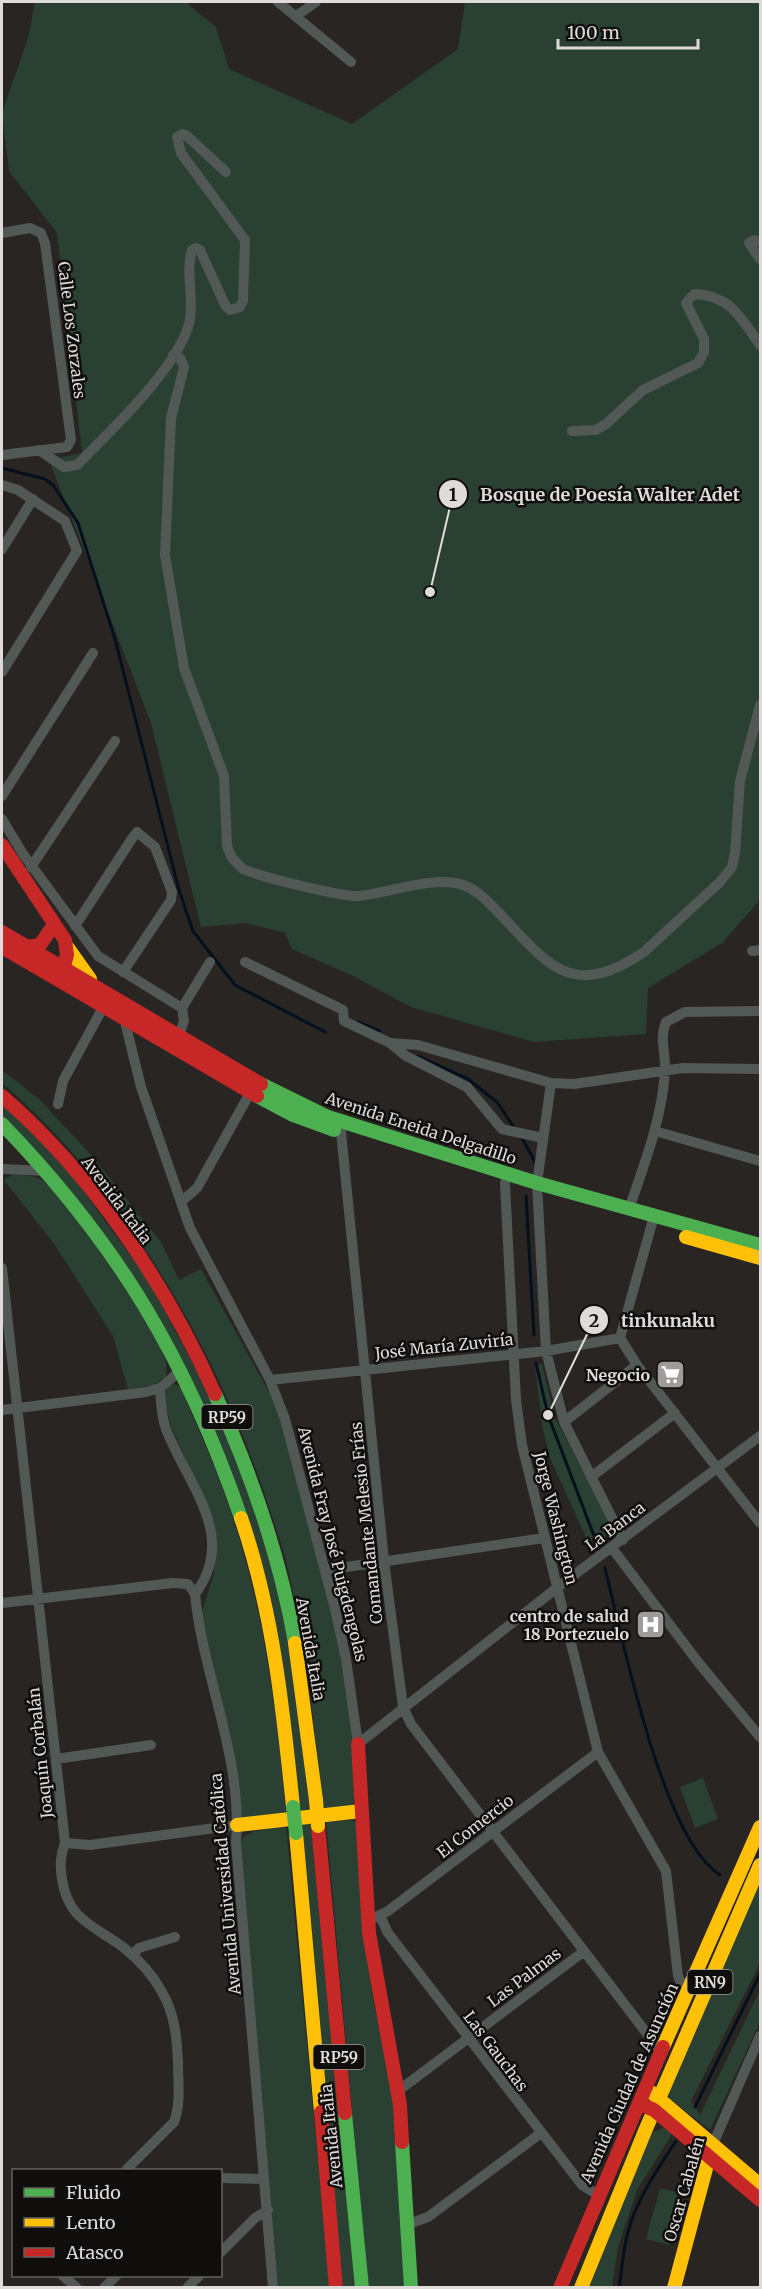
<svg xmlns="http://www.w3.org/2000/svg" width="762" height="2289" viewBox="0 0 762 2289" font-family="Merriweather,serif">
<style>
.green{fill:#2a4033}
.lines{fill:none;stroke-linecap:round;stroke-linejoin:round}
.stream{stroke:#04101c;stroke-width:3}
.street{stroke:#525856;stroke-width:10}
.fast{stroke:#4caf50;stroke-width:14}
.slow{stroke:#ffc107;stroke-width:14}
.jam{stroke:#c62828;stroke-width:14}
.fast-bridge{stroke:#4caf50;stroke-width:14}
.slow-bridge{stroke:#ffc107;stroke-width:14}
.labels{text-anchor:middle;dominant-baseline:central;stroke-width:5;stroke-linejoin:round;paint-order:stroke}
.shield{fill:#100e0d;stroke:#a19e9c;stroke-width:1.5}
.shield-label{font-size:15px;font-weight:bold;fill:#dfdbda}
.street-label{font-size:16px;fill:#dfdbda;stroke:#100e0d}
.poi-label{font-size:16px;font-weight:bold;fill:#dfdbda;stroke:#100e0d;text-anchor:end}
.leader{fill:none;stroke:#dfdbda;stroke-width:2}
.callout-dot{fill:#dfdbda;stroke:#100e0d;stroke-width:2}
.mark-label{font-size:18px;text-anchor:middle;font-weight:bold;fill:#111}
.callout-label{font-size:18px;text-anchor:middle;font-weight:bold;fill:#dfdbda;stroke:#100e0d;stroke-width:5;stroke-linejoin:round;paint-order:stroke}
</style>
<rect width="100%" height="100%" fill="#282523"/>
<path class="green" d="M35,2H185L216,27L229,69L352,124L458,49L465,2H760V900L722,943L648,988L646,1034L534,1042L411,1007L351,975L292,949L285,933L246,923L201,927L151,723L49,460L82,453L57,233L9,171L2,113L28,38Z
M2,1070L39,1099L92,1156L161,1242L179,1280L201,1269L269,1392L285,1430L344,1664L352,1717L356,1797L353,1804L348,1807L323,1809C314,1725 306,1643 286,1561C281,1541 273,1521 267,1501C217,1350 124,1187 2,1083Z
M2,1101L61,1161L147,1278L219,1412L268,1544L300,1704L355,2287H343L271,1602L173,1344L2,1119Z
M11,1175C21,1175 33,1175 42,1180C65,1194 159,1335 166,1362C167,1366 166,1372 166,1376L154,1385L128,1389L113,1336L55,1245L4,1180Z
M542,1364L554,1416L612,1526L606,1529L611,1537L602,1545L600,1536L588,1542L550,1458L543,1430L535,1365Z
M175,1384L181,1388C196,1425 214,1463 227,1501C263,1601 277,1709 286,1814L242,1818L232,1754L201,1615L214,1573L216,1537L201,1493L172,1429L164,1400L167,1386Z
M703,1778L718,1819L695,1828L680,1787Z
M353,1820L357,1824L362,1921L374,2004L393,2087L406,2287H368L326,1821Z
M286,1825L330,2287H278L239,1849L243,1837L254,1831Z
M760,1880V1963L691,2101L700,2115L760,1990V2022L710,2130L670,2099L668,2091Z
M666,2127L674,2131L637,2190L618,2247L612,2287L588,2288L652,2132Z
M660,2188L683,2194L670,2245L646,2239Z"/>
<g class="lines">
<path class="stream" d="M2,468L45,479L53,485L78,523L115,639L179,890L193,931L235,985L325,1032
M358,1022L380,1031
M418,1056L468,1079L497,1102L515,1129
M521,1136L536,1164
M526,1196L534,1335
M536,1363L548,1415L599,1549
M605,1568C622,1636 662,1839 720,1875
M695,2107L760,1974
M619,2288C622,2269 623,2250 628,2232C637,2199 657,2170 676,2141"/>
<path class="street" d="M278,2L351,62
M296,16L316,2
M2,233L30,228L41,233L45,243L71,440L67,447L2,455
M760,242L754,240L749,243L760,259
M173,355L180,358L184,367L171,418L165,555L184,668L224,776L227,846L232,858L243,869C261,877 341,897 359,896C390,893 434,875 463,885C478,890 488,902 499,913C548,965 572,1001 644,952L720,882L732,867L735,853L740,781L760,705
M572,431L596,430L606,424L643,390L698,363L704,352V339L686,303L694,294C730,295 741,318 760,345
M39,450L64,467L77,465C110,431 176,370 189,324C195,301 185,273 192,250L196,248L200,250L225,305L230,310L240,307L243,301L245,240L181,153L177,137L182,134L187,136L226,172
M2,485L18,490L65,521L77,551L2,672
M2,549L33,499
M2,796L93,653
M2,819L23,854L98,956L182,1008
M31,867L115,741
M75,926L133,837L137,832L155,847L172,892L171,900L123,972
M752,951L760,950
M245,962L343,1010L344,1021L390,1043L418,1045L551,1083L574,1084L683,1068L760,1069
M124,1018L141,1087L190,1228L270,1380L285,1419L335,1609L346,1659L358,1744
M179,1036L184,1021L182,1008L210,962
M390,1043L406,1056L467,1087L502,1129L543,1138
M551,1083L537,1183L546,1351L564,1422L623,1540
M58,1104L63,1081L106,1002
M342,1122L341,1132L384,1561L403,1707L411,1724L661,2052
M655,1131L760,1161
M2,1169L47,1171
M507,1173L505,1184L516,1400L522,1445L598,1752L666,1871L678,1976L680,1981L690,1986
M182,1201L197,1188L250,1093
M629,1209C644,1165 662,1119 665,1071C666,1054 659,1038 666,1022L685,1012L760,1011
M654,1216L620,1338L637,1365L760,1523
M2,1268L65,1843C60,1856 60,1866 62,1879C68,1920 93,1925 123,1947C138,1959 153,1975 162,1992C175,2014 177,2039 178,2063C178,2082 181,2104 174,2122L126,2170
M270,1380L546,1351L620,1338
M160,1388C161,1402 161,1416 166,1429C187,1484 239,1536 195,1594C203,1677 243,1758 236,1842L273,2288
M2,1410L146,1392L160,1388L180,1371
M564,1422L637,1365
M591,1477L675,1413
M612,1548L698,1662L760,1737
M326,1570L544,1538
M2,1603L173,1583L188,1584L195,1594
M358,1744L558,1587L760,1436
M56,1759L151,1745
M65,1843L90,1845L237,1825
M380,1916L388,1933L582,2185L598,2195
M374,1918L388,1911L598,1752
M132,1955L139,1948L175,1937
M398,2091L583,1952
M713,2144L760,2036
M220,2178L264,2179
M406,2225L428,2217L541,2133
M220,2253L255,2218L268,2210
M63,2276L77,2288
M104,2288L116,2276
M187,2288L199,2276"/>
<path class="fast" d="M261,1084L328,1117L537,1183L760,1245
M257,1096L293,1115L334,1130
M2,1124C118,1244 187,1360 241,1518
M215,1394C251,1473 280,1556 295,1643
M345,2113L362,2288
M402,2142L411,2288"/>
<path class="slow" d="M68,948L90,979
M686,1237L760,1258
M241,1518C273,1611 283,1709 293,1807
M295,1643L316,1800
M237,1825L361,1811
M296,1833L321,2112
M663,2047L760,1827
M651,2092L760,2185
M581,2288L645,2131L760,1865
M674,2288L711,2150"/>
<path class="jam" d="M2,845L65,940L67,955L60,980
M2,932L261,1084
M2,947L257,1096
M27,947L40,945L51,929
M2,1096C93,1175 166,1284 215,1394
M358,1744L369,1933L400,2105L402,2142
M318,1826L345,2113
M645,2106L654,2110L760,2200
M321,2112L336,2288
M560,2288L663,2047"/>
<path class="fast-bridge" d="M293,1807L296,1833"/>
<path class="slow-bridge" d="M316,1800L318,1826"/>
</g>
<defs>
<symbol id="supermarket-square" viewBox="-11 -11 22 22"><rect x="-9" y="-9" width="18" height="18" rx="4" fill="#9f9b9a" stroke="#100e0d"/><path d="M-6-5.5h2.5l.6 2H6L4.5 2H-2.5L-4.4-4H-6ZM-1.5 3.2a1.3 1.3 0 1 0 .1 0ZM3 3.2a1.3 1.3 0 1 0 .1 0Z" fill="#fff"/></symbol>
<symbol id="hospital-square" viewBox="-11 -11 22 22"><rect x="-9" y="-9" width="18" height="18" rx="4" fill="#9f9b9a" stroke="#100e0d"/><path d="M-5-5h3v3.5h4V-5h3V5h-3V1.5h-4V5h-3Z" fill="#fff"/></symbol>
</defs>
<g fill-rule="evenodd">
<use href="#supermarket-square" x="654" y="1358" width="33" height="33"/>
<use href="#hospital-square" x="634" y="1608" width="33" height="33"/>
</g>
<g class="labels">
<g class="shield">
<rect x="201.5" y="1405" width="51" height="24" rx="4.5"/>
<rect x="687.5" y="1970" width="45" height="24" rx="4.5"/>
<rect x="313.5" y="2045" width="51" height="24" rx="4.5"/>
</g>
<g class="shield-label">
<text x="227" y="1417">RP59</text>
<text x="710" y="1982">RN9</text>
<text x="339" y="2057">RP59</text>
</g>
<g class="street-label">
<text transform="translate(72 330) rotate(83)">Calle Los Zorzales</text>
<text transform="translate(421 1128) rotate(18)">Avenida Eneida Delgadillo</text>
<text transform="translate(117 1200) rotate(53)">Avenida Italia</text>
<text transform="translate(444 1346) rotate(-6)">José María Zuviría</text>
<text transform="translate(556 1518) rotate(76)">Jorge Washington</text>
<text transform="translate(366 1523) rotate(-96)">Comandante Melesio Frías</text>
<text transform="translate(615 1526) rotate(-37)">La Banca</text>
<text transform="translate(333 1544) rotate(76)">Avenida Fray José Puigdengolas</text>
<text transform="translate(311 1649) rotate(80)">Avenida Italia</text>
<text transform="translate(40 1753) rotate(-96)">Joaquín Corbalán</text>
<text transform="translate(475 1826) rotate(-38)">El Comercio</text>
<text transform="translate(225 1884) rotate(-95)">Avenida Universidad Católica</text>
<text transform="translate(524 1977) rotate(-37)">Las Palmas</text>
<text transform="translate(496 2051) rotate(53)">Las Gauchas</text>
<text transform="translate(629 2083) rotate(-66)">Avenida Ciudad de Asunción</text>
<text transform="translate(331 2136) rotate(-96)">Avenida Italia</text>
<text transform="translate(684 2189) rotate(-74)">Oscar Cabalén</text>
</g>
<g class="poi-label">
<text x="650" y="1375">Negocio</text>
<text x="629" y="1616">centro de salud<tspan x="629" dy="18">18 Portezuelo</tspan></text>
</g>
</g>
<path class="leader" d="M430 592L453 494M548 1415L594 1320"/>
<g class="callout-dot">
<circle cx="430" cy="592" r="6"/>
<circle cx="548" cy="1415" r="6"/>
<circle cx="453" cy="494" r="15"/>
<circle cx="594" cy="1320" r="15"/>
</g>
<g class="mark-label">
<text x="453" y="501">1</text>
<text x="594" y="1327">2</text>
</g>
<g class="callout-label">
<text x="610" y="501">Bosque de Poesía Walter Adet</text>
<text x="668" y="1327">tinkunaku</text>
</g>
<rect width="762" height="2289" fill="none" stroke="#dfdbda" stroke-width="6"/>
<rect x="12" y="2169" width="210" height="108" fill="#100e0d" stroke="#63605f" stroke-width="1.5"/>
<rect x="24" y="2188" width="30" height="9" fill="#4caf50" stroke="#63605f" stroke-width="1.5"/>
<text x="66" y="2199" font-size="18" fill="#dfdbda">Fluido</text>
<rect x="24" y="2218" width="30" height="9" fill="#ffc107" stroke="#63605f" stroke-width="1.5"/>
<text x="66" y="2229" font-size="18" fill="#dfdbda">Lento</text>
<rect x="24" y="2248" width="30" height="9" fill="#c62828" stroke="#63605f" stroke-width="1.5"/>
<text x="66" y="2259" font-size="18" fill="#dfdbda">Atasco</text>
<path d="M558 39v9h140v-9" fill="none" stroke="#dfdbda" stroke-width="3"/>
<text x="567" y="39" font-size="18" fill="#dfdbda" stroke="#100e0d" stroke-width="4.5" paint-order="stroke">100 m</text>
</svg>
